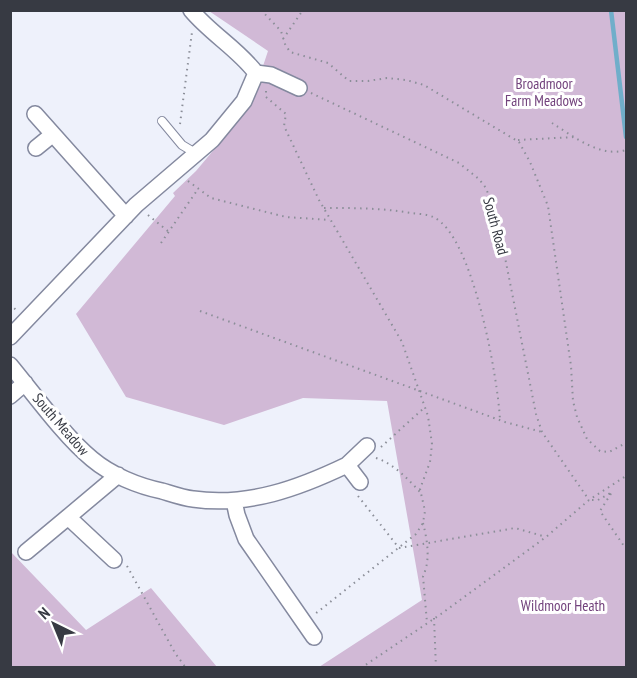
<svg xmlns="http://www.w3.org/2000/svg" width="637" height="678" viewBox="0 0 637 678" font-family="'PT Sans Narrow',sans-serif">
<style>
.green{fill:#d1b9d6}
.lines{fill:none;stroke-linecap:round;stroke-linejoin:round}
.stream{stroke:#70aeca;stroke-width:4.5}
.lane-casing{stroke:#84899f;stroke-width:10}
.street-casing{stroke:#84899f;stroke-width:18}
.path{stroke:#8b8e98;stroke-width:2;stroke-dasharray:1.5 4.5;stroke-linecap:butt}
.lane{stroke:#fff;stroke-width:8}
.street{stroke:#fff;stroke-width:15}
.labels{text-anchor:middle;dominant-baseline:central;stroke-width:6;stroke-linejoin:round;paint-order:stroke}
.park-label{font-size:15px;fill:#72427c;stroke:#fff}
.street-label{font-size:15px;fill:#373a43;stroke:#fff}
</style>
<rect width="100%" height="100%" fill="#eef1fb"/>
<path class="green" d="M209,11H626V667H319L422,600L387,401L303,398L224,425L126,397L76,314L175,196L173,193L196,171L249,108L268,51Z
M10,551L86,630L151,588L217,667H11Z"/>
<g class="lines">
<path class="stream" d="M611,10L626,137"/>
<defs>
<path id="lane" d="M162,121L182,145L197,154"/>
<path id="street" d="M191,10C211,34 238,49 256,73L271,75L299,88
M35,114L126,216
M36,148L52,135
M10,337L136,205L212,140L244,101L256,73
M10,365C34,394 64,436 92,459C111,475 138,486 162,491C172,494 183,498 193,499C248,507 299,488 347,465L360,482
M10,396L25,383
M347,465L367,446
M234,501L237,515L246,539L314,637
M26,552L68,517
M114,560L68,517L118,475"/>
</defs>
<use href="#lane" class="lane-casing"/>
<use href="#street" class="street-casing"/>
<path class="path" d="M261,10L281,31L285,44L290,52L328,63L349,81H368L387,78L406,80L424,85L519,142L530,162L548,206L571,366L573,401L577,417L587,439L600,451L609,452L626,443
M283,39L303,10
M266,91V97L286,114L284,126L319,200L402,342L428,416L432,444L430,462L420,489L425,511L423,523L416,534L315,614
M311,93L459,163L479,179L486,188L498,222L536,414L542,432L589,500
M552,123C573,136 600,158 626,150
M180,124L192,32
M518,140L575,137
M188,181L211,198L286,217L330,220
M324,208C354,208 382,208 411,213C418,214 427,214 433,217C473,234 498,379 500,420
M148,215L169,232
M161,243L198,189
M10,304L17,311
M200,311L505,422L542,432
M381,447L425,407
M376,458C394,464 407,478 420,492
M358,496L399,548
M592,500H598L612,492L600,511L626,549
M423,523C427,539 431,560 423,576L427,623
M399,548L515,528L546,537
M127,566L175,653L186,668
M434,618L436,668
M361,668L441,614L546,537L589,500L626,476"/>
<use href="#lane" class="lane"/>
<use href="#street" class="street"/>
</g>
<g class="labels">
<g class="park-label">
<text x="544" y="83">Broadmoor<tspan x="544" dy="17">Farm Meadows</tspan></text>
<text x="563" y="605">Wildmoor Heath</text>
</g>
<g class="street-label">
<text transform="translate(496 226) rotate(75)">South Road</text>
<text transform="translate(61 424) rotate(49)">South Meadow</text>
</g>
</g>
<rect width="637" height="678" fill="none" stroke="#373a43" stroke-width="24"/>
<g transform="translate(54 624) rotate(317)" stroke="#ffffff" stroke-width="4.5" paint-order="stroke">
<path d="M0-4.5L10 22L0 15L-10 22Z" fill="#373a43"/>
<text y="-9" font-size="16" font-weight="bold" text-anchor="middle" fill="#373a43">N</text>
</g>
</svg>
